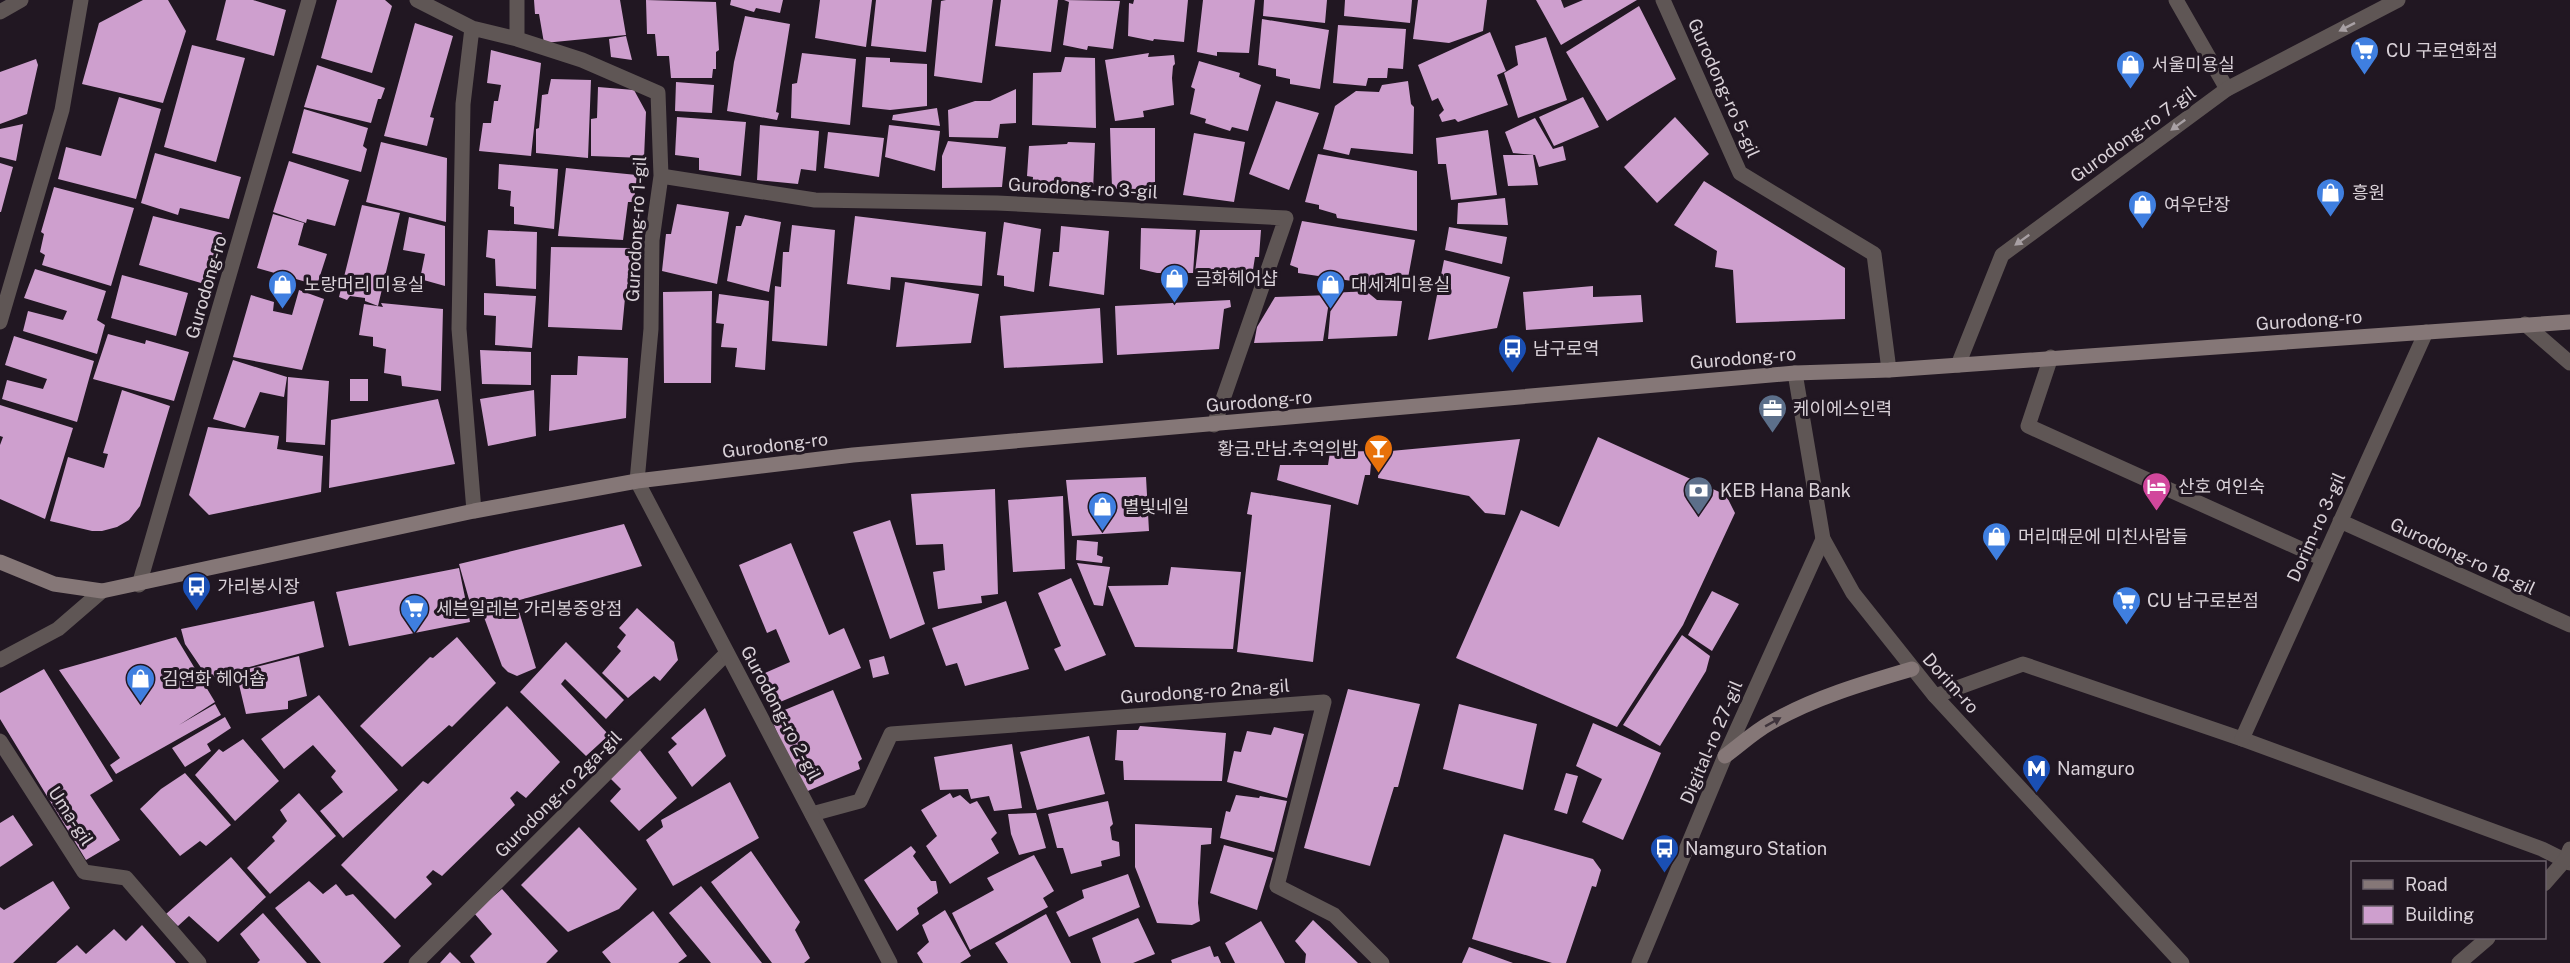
<svg xmlns="http://www.w3.org/2000/svg" width="2570" height="963" viewBox="0 0 2570 963" font-family="'Public Sans','Noto Sans KR',sans-serif">
<style>
.building{fill:#ce9fce}
.lines{fill:none;stroke-linecap:round;stroke-linejoin:round}
.service{stroke:#5f5655;stroke-width:15}
.minor{stroke:#5f5655;stroke-width:15}
.tertiary{stroke:#5f5655;stroke-width:15}
.secondary{stroke:#857777;stroke-width:15}
.oneway{fill:#a8a0a4}
.oneway2{fill:#3f343c}
.labels{text-anchor:middle;dominant-baseline:central;stroke-width:6;stroke-linejoin:round;paint-order:stroke}
.poi-label{font-size:18px;fill:#d9d1d8;stroke:#211722;text-anchor:start}
.street-label{font-size:18px;fill:#d9d1d8;stroke:#211722}
</style>
<rect width="100%" height="100%" fill="#211722"/>
<path class="building" d="M143,0H168L186,31L163,103L82,84L99,23Z
M226,0H253L286,10L274,56L216,40Z
M337,0H385L392,6L372,73L321,58Z
M534,0H620L626,35L544,43L539,14H535Z
M646,0L716,2L719,50L716,52V69H713L712,78H671L669,56H657L655,34H647Z
M731,0H783L780,13L756,8L754,12L730,5Z
M820,0H872L866,47L815,38Z
M876,0H932L926,52L871,46Z
M946,0H993L982,83L934,76L941,1Z
M1001,0H1058L1051,52L995,46Z
M1064,0L1120,1L1113,49L1088,46L1087,50L1063,45L1069,2Z
M1134,0H1188L1184,42L1154,39L1153,41L1128,36L1129,3L1133,4Z
M1203,0H1255L1249,53L1217,52V56L1197,52Z
M1264,0H1327L1325,23L1263,16Z
M1345,0H1412L1410,23L1344,16Z
M1418,0H1487L1483,31L1449,43L1413,39Z
M1536,0H1561L1564,8L1583,0H1637L1561,45Z
M1639,6L1676,79L1607,121L1566,52Z
M745,16L790,24L776,112L779,113L777,120L727,111L734,62Z
M1262,19L1329,30L1320,89L1290,84V79L1276,76V69L1258,65Z
M415,23L453,36L430,117L434,118L427,146L384,136Z
M1338,25L1406,29L1403,69L1388,68L1387,78H1368L1366,86L1333,83Z
M1490,32L1506,71L1497,75L1508,105L1458,122L1455,119L1442,122L1439,115L1444,110L1438,98L1432,101L1418,65Z
M626,36L632,60L611,57L609,39Z
M1546,37L1567,100L1518,118L1504,73L1518,65L1515,46Z
M192,45L245,58L216,162L164,147Z
M491,50L541,63L531,156L479,151L483,123H491L494,101H498L501,85L487,83Z
M802,53L856,59L850,125L791,118L792,84L797,83Z
M1149,53L1148,57L1174,55L1175,64L1173,66L1172,78L1174,105L1143,111L1144,117L1115,121L1105,60Z
M866,57L890,58V62L927,64V106L890,110L862,107Z
M1065,57L1095,58L1096,128L1032,125L1033,73L1061,72Z
M36,59L38,65L27,114L0,124V72Z
M1199,61L1240,73L1239,77L1261,85L1248,131L1232,127L1230,131L1205,123L1206,119L1190,114L1195,89L1191,87Z
M317,65L385,88L381,99H378L371,123L304,107Z
M551,79L591,80L588,158L536,153V129L539,128L542,95L548,94Z
M1408,81L1411,104L1414,107L1413,154L1351,148L1349,155L1323,149L1335,106L1356,91L1379,92L1382,85Z
M676,82L714,85L712,113L675,111Z
M598,87L634,90L646,112L644,158L591,156V119L597,118Z
M1016,89V123L1000,124L998,138L949,137L948,110L975,101H990Z
M119,97L161,109L136,199L58,179L66,147L101,156Z
M1583,97L1599,127L1554,146L1539,117Z
M1276,101L1319,113L1289,190L1249,174Z
M937,108L940,126L892,120L893,115Z
M304,109L368,128L363,146L367,149L361,172L292,153Z
M677,117L746,122L741,176L699,170V158L675,155Z
M1675,117L1709,154L1657,203L1624,167Z
M1535,118L1553,149L1563,146L1566,160L1539,167L1535,155L1513,153L1505,132Z
M23,124L16,161L0,157V129Z
M760,125L819,131L816,171L801,169L798,184L757,180Z
M889,125L940,131L935,171L885,157Z
M1110,128H1155V194L1112,188Z
M1488,130L1497,195L1451,200L1446,164H1438L1436,138Z
M828,132L884,138L879,177L824,168Z
M1194,133L1245,142L1234,202L1183,195Z
M948,141L1006,147L1002,187L942,188V156Z
M381,142L447,158L446,222L366,202Z
M1068,142L1095,143L1093,191L1032,190L1033,177L1027,176L1029,146L1067,144Z
M155,153L241,177L229,219L180,208L178,215L141,203Z
M1318,154L1417,171V231L1337,218L1336,214L1319,209V205L1305,202Z
M1503,155H1533L1538,185L1508,186Z
M289,161L349,180L335,226L307,219L306,223L273,212Z
M0,163L13,167L1,212H0Z
M499,164L558,169L554,229L514,224V207L510,206L511,191L498,189Z
M566,168L637,175L634,202H628L623,240L558,236Z
M1704,181L1845,268V319L1736,323L1733,270L1715,267L1717,251L1674,225Z
M54,187L134,208L111,286L42,265L45,255L40,252L44,234L41,232Z
M1505,198L1508,225L1457,224L1458,203Z
M677,204L729,212L717,284L662,271L666,234H671Z
M362,205L400,213L378,306L365,301V298L350,296L347,300L339,297Z
M273,214L304,223L298,245L327,254L317,285L257,268Z
M745,215L781,222L769,292L727,281L736,226H741Z
M153,216L222,233L208,285L139,265Z
M855,216L986,232L982,286L891,277L890,290L847,284Z
M409,217L445,226V286L420,279L425,254L403,250Z
M1302,221L1415,240L1406,289L1298,273V268L1290,265Z
M1004,222L1041,229L1034,292L1004,286V276L997,275Z
M792,225L835,230L827,346L772,341L775,286L781,287L783,252H789Z
M1061,226L1109,231L1104,295L1049,286L1053,252H1059Z
M1449,227L1507,237L1502,264L1445,250Z
M1141,228L1196,230L1193,273H1157L1140,269Z
M488,230L537,232L536,289L496,286L495,259L486,257Z
M1200,230H1261L1259,257H1255L1252,276L1195,273Z
M551,247L631,248L629,298H625L622,330L548,327Z
M1444,260L1510,277L1497,328L1428,340Z
M35,269L106,291L97,320L105,325L97,354L23,331L28,311L63,320L67,311L24,298Z
M122,275L188,293L176,336L111,318Z
M905,282L979,294L971,343L896,347Z
M1593,286V297L1641,295L1643,322L1526,330L1523,292Z
M299,290L324,299L302,370L233,357L251,295L274,302L273,311L292,315Z
M712,291L711,383H664L663,292Z
M1366,291L1377,300L1402,301L1397,336L1328,339L1332,293Z
M484,293L536,296L532,348L495,345L496,316L484,315Z
M719,294L769,301L765,370L735,367L737,348L721,347L724,324L716,323Z
M1330,295L1323,341L1254,343L1257,327L1275,297Z
M1230,300L1231,307L1224,309L1219,349L1117,355L1115,306Z
M381,303L443,309L441,391L402,386L401,376L384,373L386,349L373,346V337L359,335L364,304L383,307Z
M1100,308L1103,363L1004,368L1000,316Z
M108,334L145,344L146,340L189,352L174,401L93,379Z
M14,336L94,361L77,422L2,399L7,380L43,389L47,379L5,365Z
M480,350L531,352V385L482,384Z
M578,356L628,358L626,418L549,431L551,375H577Z
M233,360L287,377L284,397L260,392L245,428L213,419Z
M288,377L329,381L325,445L286,442Z
M350,379H368V401H350Z
M122,390L170,406L140,506L129,520L117,527L102,531H92L50,521L68,457L104,468L108,454L103,453Z
M534,390L536,436L488,446L480,399Z
M438,399L455,464L329,488L331,420Z
M0,405L73,428L45,519L0,499V445L3,437L0,436Z
M208,427L279,436L277,449L323,456L321,492L209,515L189,495Z
M1598,437L1726,495L1735,513L1683,625L1617,727L1456,658L1521,510L1559,527Z
M1520,439L1505,515L1485,513L1469,496L1378,478L1380,452Z
M1372,451L1370,475H1365L1358,505L1277,480L1280,465H1328L1330,452Z
M1146,477L1149,531L1072,536L1066,480Z
M995,489L998,594L981,596L982,603L938,609L933,572L945,570L943,544L916,545L911,494Z
M1251,492L1331,505L1313,662L1237,652L1252,515L1247,514Z
M1063,496L1065,569L1013,572L1008,500Z
M890,520L925,624L890,639L853,532Z
M624,524L642,566L516,601L536,668L517,676L508,672L502,666L481,609L472,610L459,564Z
M1077,540L1098,542L1097,555L1103,557L1102,563L1076,560Z
M791,543L829,635L844,628L861,668L773,705L760,675L790,662L776,629L767,633L739,565Z
M1077,563L1110,567L1103,606L1094,605Z
M1171,567L1241,572L1233,649L1135,647L1108,586L1168,585Z
M459,568L470,622L349,646L336,592Z
M1071,578L1106,655L1065,671L1054,649L1061,646L1038,593Z
M1712,591L1739,604L1712,651L1688,635Z
M314,601L324,647L208,678L185,644L181,629Z
M1006,601L1029,669L965,686L957,663L946,666L932,628Z
M637,608L674,642L678,660L660,681L654,676L628,698L602,673L621,651L617,647L626,635L619,628Z
M1682,635L1710,656L1706,671L1660,746L1623,725Z
M176,637L215,702L179,725L215,704L221,715L116,774L110,765L120,758L59,670Z
M457,637L496,683L452,727L449,725L402,767L360,726L430,657L433,658Z
M566,642L624,700L606,719L565,679L561,684L609,735L586,756L520,692Z
M299,656L307,696L288,701V709L246,714L236,672Z
M884,656L889,674L873,678L869,660Z
M44,669L113,781L90,795L120,840L86,860L0,719V693Z
M1348,689L1420,704L1398,787H1394L1370,866L1304,848Z
M833,690L862,759L858,762L860,769L803,793L770,716Z
M319,695L398,790L343,838L320,811L343,792L331,777L336,771L313,745L284,769L261,739Z
M1459,704L1537,724L1523,790L1443,769Z
M507,706L560,762L526,798L517,791L510,798L515,805L442,876L433,870L426,877L432,884L395,919L341,865L423,781L428,784Z
M705,708L726,756L692,787L668,752L677,744L671,738Z
M225,717L231,728L207,744L211,751L185,767L172,748Z
M1593,723L1661,753L1623,840L1582,822L1602,779L1576,766Z
M1140,726L1226,733L1222,781L1124,780L1123,761L1115,760L1117,730H1138Z
M1274,727L1304,734L1287,798L1227,782L1234,751L1241,752L1247,731L1271,735Z
M1089,736L1105,794L1037,810L1020,752Z
M243,739L279,781L235,821L195,775L219,749L223,752Z
M1012,744L1022,808L994,811L989,796L971,799L968,789L940,790L934,757Z
M639,749L677,798L639,831L610,801L621,789L609,777Z
M185,773L231,825L206,846L200,841L180,856L140,809L161,789Z
M1566,773L1578,776L1567,814L1554,810Z
M730,782L759,838L673,886L646,840L663,827L661,820Z
M299,793L336,836L270,894L247,868L275,841L272,837L287,821L280,810Z
M950,793L953,798L960,795L970,804L977,801L997,833L991,839L999,853L950,884L926,846L937,836L921,810Z
M1236,795L1259,798L1260,796L1287,801L1274,852L1220,838L1226,811L1230,812Z
M1108,801L1113,824L1110,827L1112,840L1119,842L1120,856L1101,861L1102,866L1071,874L1063,848H1057L1048,814Z
M1036,813L1046,848L1019,855L1011,834L1008,814Z
M13,815L33,845L0,867V823Z
M1135,824L1212,828L1211,844L1201,845L1198,903L1200,921L1192,925L1157,923L1135,867Z
M579,827L637,889L619,909L568,932L521,885Z
M1504,834L1593,859L1601,870L1596,887L1592,886L1566,963H1552L1472,939Z
M1224,845L1273,858L1257,910L1210,893Z
M911,846L916,852L913,856L931,881H936L938,893L917,908L919,914L897,931L864,880Z
M751,851L800,922L795,930L810,958L804,963H772L711,882Z
M1034,855L1054,891L1043,898L1048,907L970,950L952,913L994,890L987,878Z
M231,857L266,897L218,942L189,916L178,926L166,914Z
M1128,874L1140,907L1069,937L1056,912L1084,898L1082,890Z
M53,881L70,908L13,963H0V907L4,910Z
M309,881L323,894L336,884L346,896L353,894L401,946L383,963H321L275,908Z
M701,886L762,963H711L669,913Z
M502,889L558,951L546,963H475L470,956L492,934L474,913Z
M945,910L971,956L960,963H923L917,953L929,942L922,925Z
M653,911L687,956L678,963H611L602,952Z
M263,913L307,963H257L260,960L240,934Z
M1046,914L1071,963H1008L995,943Z
M1138,918L1155,954L1133,963H1101L1092,938Z
M1313,920L1358,963H1305L1306,954L1295,941Z
M1261,921L1285,963H1235L1225,943Z
M142,925L176,963H56L77,945L86,954L114,929L126,941Z
M1210,946L1214,957L1218,956L1221,963H1172L1171,960Z
M1469,947L1513,963H1462Z
M450,952L461,963H440Z"/>
<g class="lines">
<path class="service" d="M417,0L472,28L517,39L582,60L658,93L661,176L652,240L651,329L637,481
M2176,0L2227,89
M472,28L463,104L459,329L474,511
M517,39V0
M661,176L815,200L997,203L1286,218L1214,425
M1935,696L2023,664L2242,739L2542,849L2570,863
M0,741L84,872L126,878L199,963
M812,814L860,801L891,734L1324,702L1277,886L1334,915L1382,963
M416,963L727,653"/>
<path class="minor" d="M1663,0L1740,173L1874,254L1889,370
M0,12L21,0
M0,322L62,110L81,0
M2525,324L2570,363
M2051,357L2028,426L2323,559
M1958,365L2002,255L2227,89L2398,0
M637,481L890,963
M2340,521L2570,625
M139,585L309,0
M0,660L58,629L102,591
M2242,739L2426,332
M2544,884L2566,859L2570,849
M1639,963L1725,756L1823,539
M2459,963L2488,938"/>
<path class="tertiary" d="M1795,373L1823,539L1853,593L1935,696L2182,963"/>
<path class="secondary" d="M0,562L54,584L102,591L474,511L637,481L853,455L1795,373L1889,370L2570,322
M1725,756C1740,745 1754,732 1770,723C1813,698 1864,683 1912,669"/>
</g>
<defs><path id="oneway-solid" d="M-6-.8H1V-3.2L6.5 0L1 3.2V.8H-6Z" transform="scale(1.5)"/></defs>
<g class="oneway">
<use href="#oneway-solid" transform="translate(2347 27) rotate(153)"/>
<use href="#oneway-solid" transform="translate(2178 125) rotate(144)"/>
<use href="#oneway-solid" transform="translate(2022 240) rotate(144)"/>
</g>
<use class="oneway2" href="#oneway-solid" transform="translate(1773 722) rotate(-29)"/>
<defs>
<symbol id="supermarket-pin" viewBox="-11 -11 22 30"><path d="M0 17L-7.5 6A9.5 9.5 0 1 1 7.5 6Z" fill="#3f7fe0" stroke="#211722"/><path d="M-6-5.5h2.5l.6 2H6L4.5 2H-2.5L-4.4-4H-6ZM-1.5 3.2a1.3 1.3 0 1 0 .1 0ZM3 3.2a1.3 1.3 0 1 0 .1 0Z" fill="#fff"/></symbol>
<symbol id="shop-pin" viewBox="-11 -11 22 30"><path d="M0 17L-7.5 6A9.5 9.5 0 1 1 7.5 6Z" fill="#3f7fe0" stroke="#211722"/><path d="M-5-2.5h2.3a2.7 3.5 0 0 1 5.4 0H5L5.5 6h-11ZM-1.5-2.5h3a1.5 2.3 0 0 0-3 0Z" fill="#fff"/></symbol>
<symbol id="bus-pin" viewBox="-11 -11 22 30"><path d="M0 17L-7.5 6A9.5 9.5 0 1 1 7.5 6Z" fill="#1a4fb4" stroke="#211722"/><path d="M-5-6H5V4H4V6H2V4H-2V6H-4V4H-5ZM-3.5-4V0h7V-4ZM-3.5 1.2v1.5H-2V1.2ZM2 1.2v1.5H3.5V1.2Z" fill="#fff"/></symbol>
<symbol id="office-pin" viewBox="-11 -11 22 30"><path d="M0 17L-7.5 6A9.5 9.5 0 1 1 7.5 6Z" fill="#5c6f8a" stroke="#211722"/><path d="M-6-3h4V-5.5h4V-3h4V5H-6ZM-1-4.5V-3h2v-1.5ZM-6 0V1H6V0Z" fill="#fff"/></symbol>
<symbol id="bar-pin" viewBox="-11 -11 22 30"><path d="M0 17L-7.5 6A9.5 9.5 0 1 1 7.5 6Z" fill="#e8710a" stroke="#211722"/><path d="M-6-5H6L.8 .8V4.5H3.5V6h-7V4.5H-.8V.8Z" fill="#fff"/></symbol>
<symbol id="hotel-pin" viewBox="-11 -11 22 30"><path d="M0 17L-7.5 6A9.5 9.5 0 1 1 7.5 6Z" fill="#d1479c" stroke="#211722"/><path d="M-6-4.5h1.5V1H6V5H4.5V3h-9V5H-6ZM-4 0a1.8 1.8 0 1 1 3.6 0ZM.5 0V-2.5h3Q6-2.5 6 0Z" fill="#fff"/></symbol>
<symbol id="bank-pin" viewBox="-11 -11 22 30"><path d="M0 17L-7.5 6A9.5 9.5 0 1 1 7.5 6Z" fill="#5c6f8a" stroke="#211722"/><path d="M-6-4H6V4H-6ZM0-2.3a2.3 2.3 0 1 0 0 4.6a2.3 2.3 0 1 0 0-4.6Z" fill="#fff"/></symbol>
<symbol id="metro-pin" viewBox="-11 -11 22 30"><path d="M0 17L-7.5 6A9.5 9.5 0 1 1 7.5 6Z" fill="#1a4fb4" stroke="#211722"/><path d="M-5.5 5V-5H-3L0 0L3-5H5.5V5H3V-.5L0 4L-3-.5V5Z" fill="#fff"/></symbol>
</defs>
<g fill-rule="evenodd">
<use href="#supermarket-pin" x="2348" y="34" width="33" height="45"/>
<use href="#shop-pin" x="2114" y="48" width="33" height="45"/>
<use href="#shop-pin" x="2314" y="176" width="33" height="45"/>
<use href="#shop-pin" x="2126" y="188" width="33" height="45"/>
<use href="#shop-pin" x="1158" y="262" width="33" height="45"/>
<use href="#shop-pin" x="266" y="268" width="33" height="45"/>
<use href="#shop-pin" x="1314" y="268" width="33" height="45"/>
<use href="#bus-pin" x="1496" y="332" width="33" height="45"/>
<use href="#office-pin" x="1756" y="392" width="33" height="45"/>
<use href="#bar-pin" x="1362" y="432" width="33" height="45"/>
<use href="#hotel-pin" x="2140" y="470" width="33" height="45"/>
<use href="#bank-pin" x="1682" y="474" width="33" height="45"/>
<use href="#shop-pin" x="1086" y="490" width="33" height="45"/>
<use href="#shop-pin" x="1980" y="520" width="33" height="45"/>
<use href="#bus-pin" x="180" y="570" width="33" height="45"/>
<use href="#supermarket-pin" x="2110" y="584" width="33" height="45"/>
<use href="#supermarket-pin" x="398" y="592" width="33" height="45"/>
<use href="#shop-pin" x="124" y="662" width="33" height="45"/>
<use href="#metro-pin" x="2020" y="752" width="33" height="45"/>
<use href="#bus-pin" x="1648" y="832" width="33" height="45"/>
</g>
<g class="labels">
<g class="poi-label">
<text x="2386" y="50">CU 구로연화점</text>
<text x="2152" y="64">서울미용실</text>
<text x="2352" y="192">흥원</text>
<text x="2164" y="204">여우단장</text>
<text x="1195" y="278">금화헤어샵</text>
<text x="304" y="284">노랑머리 미용실</text>
<text x="1351" y="284">대세계미용실</text>
<text x="1533" y="348">남구로역</text>
<text x="1793" y="408">케이에스인력</text>
<text x="1358" y="448" text-anchor="end">황금.만남.추억의밤</text>
<text x="2178" y="486">산호 여인숙</text>
<text x="1720" y="490">KEB Hana Bank</text>
<text x="1123" y="506">별빛네일</text>
<text x="2018" y="536">머리때문에 미친사람들</text>
<text x="217" y="586">가리봉시장</text>
<text x="2147" y="600">CU 남구로본점</text>
<text x="436" y="608">세븐일레븐 가리봉중앙점</text>
<text x="162" y="678">김연화 헤어숍</text>
<text x="2057" y="768">Namguro</text>
<text x="1685" y="848">Namguro Station</text>
</g>
<g class="street-label">
<text transform="translate(1724 88) rotate(66)">Gurodong-ro 5-gil</text>
<text transform="translate(2133 134) rotate(-36)">Gurodong-ro 7-gil</text>
<text transform="translate(1083 188) rotate(3)">Gurodong-ro 3-gil</text>
<text transform="translate(636 229) rotate(-87)">Gurodong-ro 1-gil</text>
<text transform="translate(206 287) rotate(-74)">Gurodong-ro</text>
<text transform="translate(2309 320) rotate(-4)">Gurodong-ro</text>
<text transform="translate(1743 358) rotate(-5)">Gurodong-ro</text>
<text transform="translate(1259 401) rotate(-5)">Gurodong-ro</text>
<text transform="translate(775 445) rotate(-7)">Gurodong-ro</text>
<text transform="translate(2316 527) rotate(-66)">Dorim-ro 3-gil</text>
<text transform="translate(2463 556) rotate(25)">Gurodong-ro 18-gil</text>
<text transform="translate(1951 683) rotate(48)">Dorim-ro</text>
<text transform="translate(1205 691) rotate(-4)">Gurodong-ro 2na-gil</text>
<text transform="translate(781 713) rotate(62)">Gurodong-ro 2-gil</text>
<text transform="translate(1711 742) rotate(-67)">Digital-ro 27-gil</text>
<text transform="translate(558 794) rotate(-45)">Gurodong-ro 2ga-gil</text>
<text transform="translate(71 816) rotate(57)">Uma-gil</text>
</g>
</g>
<rect x="2351" y="861" width="195" height="78" fill="#211722" stroke="#6b616b" stroke-width="1.5"/>
<rect x="2363" y="880" width="30" height="9" fill="#857777" stroke="#6b616b" stroke-width="1.5"/>
<text x="2405" y="891" font-size="18" fill="#d9d1d8">Road</text>
<rect x="2363" y="906" width="30" height="18" fill="#ce9fce" stroke="#6b616b" stroke-width="1.5"/>
<text x="2405" y="921" font-size="18" fill="#d9d1d8">Building</text>
</svg>
